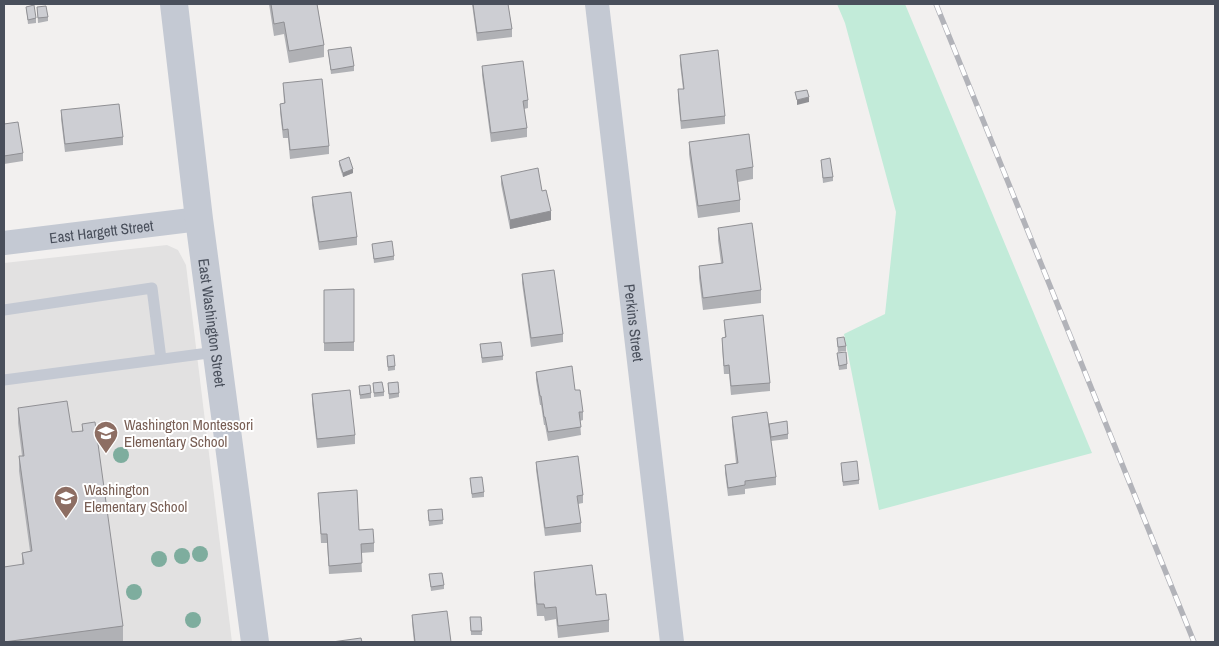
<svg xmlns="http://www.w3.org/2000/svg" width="1219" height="646" viewBox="0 0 1219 646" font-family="'Archivo Narrow',sans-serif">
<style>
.education{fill:#e2e1e1}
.green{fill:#c2ebd9}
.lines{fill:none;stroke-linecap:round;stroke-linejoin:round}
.service{stroke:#c4c9d3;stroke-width:11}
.minor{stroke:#c4c9d3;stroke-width:24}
.tertiary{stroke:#c4c9d3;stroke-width:28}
.rail-casing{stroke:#b2b3b9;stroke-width:5.5}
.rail{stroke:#fff;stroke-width:4;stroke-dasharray:11;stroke-linecap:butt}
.tree{fill:#7ead9e}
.wall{fill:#b0b1b5}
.shaded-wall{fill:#909094}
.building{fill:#cdced3;stroke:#909094}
.labels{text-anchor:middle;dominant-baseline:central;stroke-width:4;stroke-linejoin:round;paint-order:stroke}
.street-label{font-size:15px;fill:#494f5b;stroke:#fff}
.education-label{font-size:15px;fill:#785e54;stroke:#fff;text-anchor:start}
</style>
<rect width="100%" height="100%" fill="#f2f0ef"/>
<path class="education" d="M167,245L178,250L186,265L232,642H4V263Z"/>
<path class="green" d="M837,4H905L1092,453L879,510L844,334L885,314L896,212L845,23Z"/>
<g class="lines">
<path class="service" d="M4,310L152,288L161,359
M4,380L216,352"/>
<g class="minor">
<path id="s1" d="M597,4L672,642"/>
<path id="s2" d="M4,243L199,219"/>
</g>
<path class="tertiary" id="s3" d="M174,4L199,219L255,642"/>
<defs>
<path id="rail" d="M936,4L1194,642"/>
</defs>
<use href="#rail" class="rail-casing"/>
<use href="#rail" class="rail"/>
</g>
<g class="tree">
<circle cx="121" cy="455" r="8"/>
<circle cx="200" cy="554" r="8"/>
<circle cx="182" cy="556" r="8"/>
<circle cx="159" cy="559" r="8"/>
<circle cx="134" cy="592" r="8"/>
<circle cx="193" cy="620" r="8"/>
</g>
<path class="wall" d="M269,4H317L324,45V57L289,63L284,34L274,36Z
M472,4H508L512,29V37L477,41Z
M26,7L36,18V23L28,24Z
M37,7L48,17V21L38,23Z
M328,50L354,66V71L331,74Z
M680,55L725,116V124L681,129L678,98V89H683L680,64Z
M482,66L528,100V108L524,109L527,128V137L491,142L482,75Z
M283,83L329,146V154L290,159L288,138H283L280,112V104L284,103Z
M61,110L123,137V145L65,152L61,119Z
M4,124L23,153V161L4,164Z
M689,142L753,167V179L738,182L740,200V212L698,218L689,154Z
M821,160L833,177V181L823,183Z
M339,161L353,173L343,177L339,165Z
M501,176L542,191L551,220L510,229L501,184Z
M312,197L357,237V245L319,250L312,205Z
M718,228L761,290V303L703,310L699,278V266L721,263L718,240Z
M372,244L394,256V260L374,263Z
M522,274L563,334V342L531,347L522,283Z
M354,289V351H324V290Z
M724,320L770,383V391L731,395L729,374H724L722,346V338L725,337Z
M837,338L846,346V351L838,352Z
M480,344L503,356V360L482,363Z
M837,353L847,364V369L839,370Z
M387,356L395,366V370L388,371Z
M536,372L575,390L583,412V420L580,421L581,435L548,441L545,425H544L541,405H540L536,380Z
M373,383L384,392V396L374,397Z
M388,383L399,393V397L389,399Z
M359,386L371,393V398L360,399Z
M312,394L355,435V444L317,448L312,403Z
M18,408L72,432L82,431V424L123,626V641L116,642H4L22,564V553L30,551L19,471V456H22L18,423Z
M732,417L776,477V485L745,489V494L728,496L725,473V465L736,463L732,425Z
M769,428L788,434V439L771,441Z
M536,462L583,495V503L578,504L581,523V532L545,536L536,470Z
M841,467L859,480V484L843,486Z
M470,478L484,492V497L472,498Z
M318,493L374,543V552L361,553L362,572L329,574L327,543H321Z
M442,509L443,524L429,526L428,510Z
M534,572L596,595L609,620V632L558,638L556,619L545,621L544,616H537L534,584Z
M429,574L444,585V589L431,591Z
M412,615L451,642H414L412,623Z
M470,617H481L482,635H471Z"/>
<path class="shaded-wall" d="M809,97V102L797,105V100Z
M353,169V173L343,177V173Z
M551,211V220L510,229V220Z"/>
<path class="building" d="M271,4H317L324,45L289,51L284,22L274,24Z
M473,4H508L512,29L477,33Z
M34,5L36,18L28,20L26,7Z
M46,6L48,17L38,18L37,7Z
M351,47L354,66L331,70L328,50Z
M718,50L725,116L681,121L678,89H684L680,55Z
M523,61L528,100L523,101L527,128L491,133L482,66Z
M322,79L329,146L290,150L288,129L283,130L280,104L285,103L283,83Z
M807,90L809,97L797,100L795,92Z
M119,104L123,137L65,144L61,110Z
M18,122L23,153L4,156V124Z
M749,134L753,167L736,170L740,200L698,206L689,142Z
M349,157L353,169L343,173L339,161Z
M830,158L833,177L823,178L821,160Z
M538,168L542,191L546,190L551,211L510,220L501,176Z
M351,192L357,237L319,242L312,197Z
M752,223L761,290L703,298L699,266L723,263L718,228Z
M392,241L394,256L374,259L372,244Z
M554,270L563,334L531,338L522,274Z
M354,289V342L324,343V290Z
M763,315L770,383L731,386L729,365L724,366L722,338L726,337L724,320Z
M844,337L846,346L838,347L837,338Z
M501,342L503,356L482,358L480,344Z
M846,352L847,364L839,366L837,353Z
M394,355L395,366L388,367L387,356Z
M572,366L575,390H580L583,412H579L581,427L548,432L545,417H544L541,396H540L536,372Z
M382,382L384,392L374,393L373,383Z
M398,382L399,393L389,394L388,383Z
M370,385L371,393L360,395L359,386Z
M350,390L355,435L317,439L312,394Z
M67,401L72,432L83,431L82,424L95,422L123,626L4,642V567L24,564L22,553L32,551L19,456H24L18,408Z
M767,412L776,477L745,481V485L728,488L725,465L738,463L732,417Z
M787,421L788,434L771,437L769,424Z
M578,456L583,495L577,496L581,523L545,528L536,462Z
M857,461L859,480L843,482L841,463Z
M482,477L484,492L472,494L470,478Z
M357,490L359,530L373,529L374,543L361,544L362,563L329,566L327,534H321L318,493Z
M442,509L443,520L429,521L428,510Z
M592,565L596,595L606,594L609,620L558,626L556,607L545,608L544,604H537L534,572Z
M442,573L444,585L431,587L429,574Z
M447,611L451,642H415L412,615Z
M470,617H481L482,631H471Z
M361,638L362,642H332Z"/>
<defs>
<symbol id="school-pin" viewBox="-11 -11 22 30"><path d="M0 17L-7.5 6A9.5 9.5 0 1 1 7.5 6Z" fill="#8d6e63" stroke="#fff"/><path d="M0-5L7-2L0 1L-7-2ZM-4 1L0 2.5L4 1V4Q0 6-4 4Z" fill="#fff"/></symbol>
</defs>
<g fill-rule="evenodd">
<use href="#school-pin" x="92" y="419" width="28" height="38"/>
<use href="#school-pin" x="52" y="484" width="28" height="38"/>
</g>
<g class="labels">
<g class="street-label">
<text stroke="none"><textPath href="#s2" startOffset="98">East Hargett Street</textPath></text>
<text stroke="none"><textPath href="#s3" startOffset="321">East Washington Street</textPath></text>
<text stroke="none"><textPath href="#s1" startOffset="321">Perkins Street</textPath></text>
</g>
<g class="education-label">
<text x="124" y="424">Washington Montessori<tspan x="124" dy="17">Elementary School</tspan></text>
<text x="84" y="489">Washington<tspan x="84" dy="17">Elementary School</tspan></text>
</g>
</g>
<rect width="1219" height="646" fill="none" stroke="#494f5b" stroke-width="10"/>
</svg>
